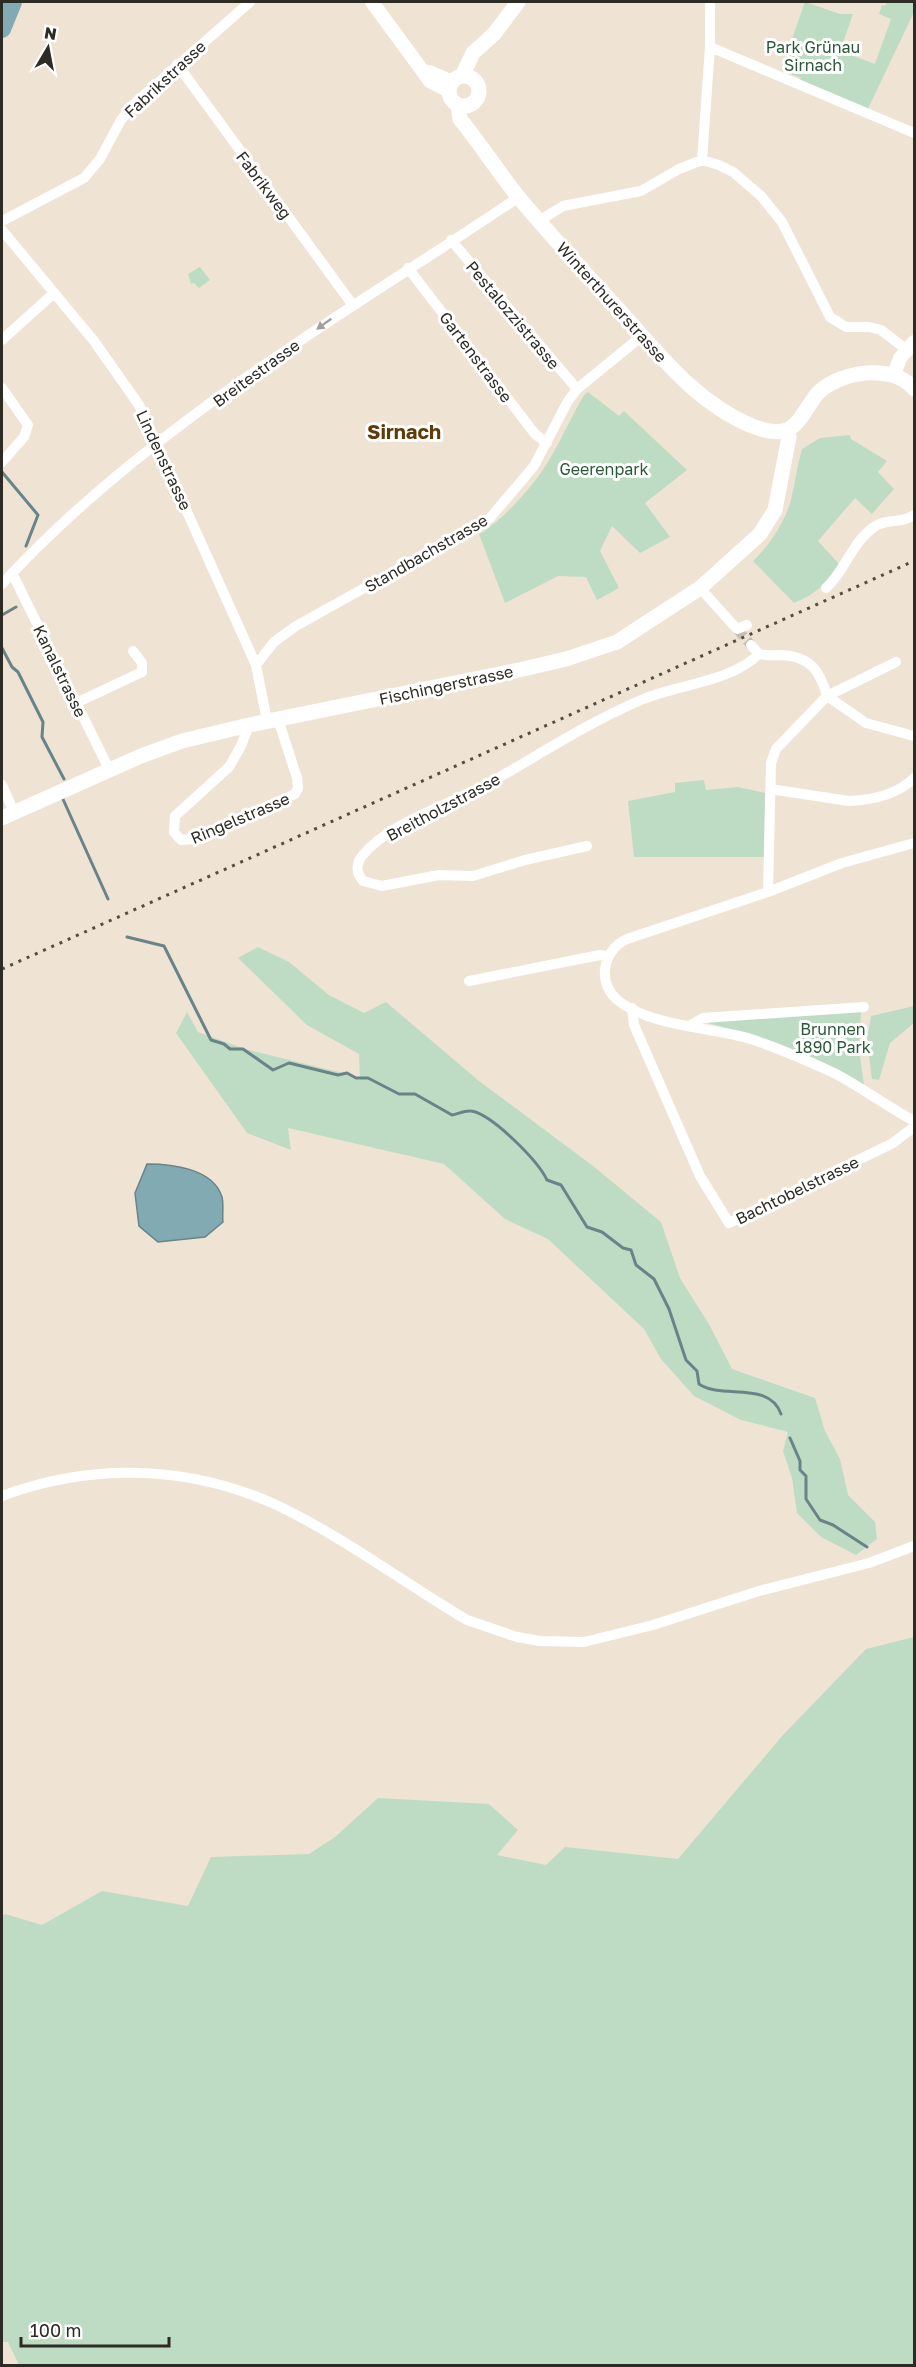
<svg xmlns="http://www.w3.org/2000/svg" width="916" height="2367" viewBox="0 0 916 2367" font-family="'Golos Text',sans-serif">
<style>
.green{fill:#bedcc4}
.water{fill:#81aab3;stroke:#688488;stroke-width:1.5}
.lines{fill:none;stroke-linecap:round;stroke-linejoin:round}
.stream{stroke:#688488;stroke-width:3}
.river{stroke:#81aab3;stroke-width:18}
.minor-tunnel{stroke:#c8beb0;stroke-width:10;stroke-dasharray:10 5;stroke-linecap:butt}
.minor{stroke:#fff;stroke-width:10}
.tertiary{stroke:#fff;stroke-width:14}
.secondary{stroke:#fff;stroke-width:15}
.rail{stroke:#534d45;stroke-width:3;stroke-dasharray:3 6;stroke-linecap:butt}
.oneway{fill:#a19f9c}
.labels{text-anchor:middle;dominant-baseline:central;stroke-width:6;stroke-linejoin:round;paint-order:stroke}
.park-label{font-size:16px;fill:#295837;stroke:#fff}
.street-label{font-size:16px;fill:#2e2a24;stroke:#fff}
.quarter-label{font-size:20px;font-weight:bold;fill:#5f3b06;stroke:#fff}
</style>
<rect width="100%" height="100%" fill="#efe3d3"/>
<path class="green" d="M805,2L840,14H853L840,51L875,64L891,19L879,14L882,5L885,6L887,2H914V12L866,113L799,84L801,78L781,70Z
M200,267L210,280L199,288L194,283L191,284L188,274Z
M588,392L619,416L624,411L687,470L645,503L670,537L640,553L612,526L600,551L619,588L597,600L586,577L558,576L505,603L479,534C504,520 537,482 551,457C563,436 572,415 584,395Z
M850,435L851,439L887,461L878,472L894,489L872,514L855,498L818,541L839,564C826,584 816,594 794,603L753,561C769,546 785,522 791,500C795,483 797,466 802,449L820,438Z
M704,780L706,790L738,787L765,793L764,857H634L628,801L675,792V783Z
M258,947L289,962L329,995L364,1013L386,1002L479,1081L593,1166L661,1222L680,1278L710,1326L732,1369L815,1398L825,1431L840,1459L848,1495L875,1522L877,1539L856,1555L821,1537L797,1513L792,1478L783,1451L788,1432L741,1420L694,1396L661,1359L644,1329L548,1239L505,1219L444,1164L288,1128L291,1150L247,1133L176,1033L187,1012L198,1032L245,1049L351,1075L360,1080L359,1054L307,1025L238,958Z
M914,1006V1023L890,1043L879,1080L872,1079L867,1039L871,1016Z
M861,1011L859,1049L864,1085C816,1054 762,1038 708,1023V1020Z
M914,1637V2365H19L8,2342H2V1916L5,1914L42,1925L102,1891L188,1906L211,1857L309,1854L335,1837L378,1798L489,1804L518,1830L497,1855L546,1865L565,1847L678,1859L783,1735L866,1649Z"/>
<path class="water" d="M147,1164C171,1164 213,1168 222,1197C224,1204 222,1215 223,1222L205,1237L158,1242L139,1226L135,1193Z"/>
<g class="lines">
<path class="stream" d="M2,472L38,515L26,546
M2,615L16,607
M2,648L12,667L18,672L43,722L42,737L64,779
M62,797L108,899
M127,937L164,946L211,1040L224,1044L230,1049H243L273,1070L289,1063L338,1075L347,1073L356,1078H368L399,1094H415L452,1115C458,1114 465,1110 471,1111C492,1114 538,1161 547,1180L561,1185L587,1227L602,1232L623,1248L631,1250L636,1265L654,1279L669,1309L686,1360L697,1371L699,1384C722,1400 769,1380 781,1414
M790,1438L800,1461V1470L806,1476V1499L820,1520L833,1525L867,1547"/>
<path class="river" d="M2,29L13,2"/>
<path class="minor-tunnel" d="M737,629L751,645"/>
<path class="minor" d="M710,47L914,133
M177,64L352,304
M702,160L710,47V2
M2,221L84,178L100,159L121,120L135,103L250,2
M539,221L563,206L641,191L679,169L702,160L719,165L733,172L761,196L782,222L830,317L846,327H869L881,330L907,350
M2,230L94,341L139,405L256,665L267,721
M451,240L577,389
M408,268L535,434L547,443
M2,340L54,293
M2,388L28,425L24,437L2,462
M12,573L109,769
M2,584C148,425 341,317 519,197
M700,588L737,629L747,625
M826,588C845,571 852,542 874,527C886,518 902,524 914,515
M751,645L759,654C767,656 774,655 783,655C811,657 820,671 827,696L776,749L771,763L768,892
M256,665L274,642L296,626L490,518L534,466L568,401L577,389L642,336
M827,696L866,723L914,736
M827,696L896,662
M76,703L142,672V663L133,651
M249,725L241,746L229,767L175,816L174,832L181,840L195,839L295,794L298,788L297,778L278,719
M2,785L14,812
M770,789L849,801C872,800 898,794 914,778
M914,843L842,863L768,892L627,939C602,950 596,985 620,1002C654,1027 711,1027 751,1039C778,1048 806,1060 832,1072C860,1086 886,1106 914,1121
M587,846L525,860L473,876L439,875L382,886L363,881C357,874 355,865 362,856C387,824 448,805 484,786C536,757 585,724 641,700C678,684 729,683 759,654
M469,981L600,955L608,956
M632,1008L634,1025L700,1176L729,1223L893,1143L914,1127
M689,1026L703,1018L864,1007
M2,1496C91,1463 185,1465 272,1503C338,1533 404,1583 467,1620L517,1637L540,1641L584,1642L653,1625L759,1591L869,1563L914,1546"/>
<path class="tertiary" d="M372,2L430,81L449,91
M429,72L452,82
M894,375L900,358L914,342"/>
<path class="secondary" d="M462,76L473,53L494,34L518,2
M449 91a15 15 0 1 1 30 0a15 15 0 1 1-30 0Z
M458,105L460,119C481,145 499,173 520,199C552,237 586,274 620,311C659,354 696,403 752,426C763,430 776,434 787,430C802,423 808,403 819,392C841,371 894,363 914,389
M2,818L141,756L182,741L249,725L519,670L566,659L617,642L700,588L760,534L775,510L789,437L787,430"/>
<path class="rail" d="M2,969L914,561"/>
</g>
<defs><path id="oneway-solid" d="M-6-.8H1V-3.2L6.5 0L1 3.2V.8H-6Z" transform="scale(1.5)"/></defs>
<use class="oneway" href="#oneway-solid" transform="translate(324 324) rotate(144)"/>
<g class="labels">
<g class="park-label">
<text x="813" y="47">Park Grünau<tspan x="813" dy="18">Sirnach</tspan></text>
<text x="604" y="469">Geerenpark</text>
<text x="833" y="1029">Brunnen<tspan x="833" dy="18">1890 Park</tspan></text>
</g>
<g class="street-label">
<text transform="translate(165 79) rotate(-43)">Fabrikstrasse</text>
<text transform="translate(264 185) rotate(53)">Fabrikweg</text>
<text transform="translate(612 302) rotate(48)">Winterthurerstrasse</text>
<text transform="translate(513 315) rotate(50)">Pestalozzistrasse</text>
<text transform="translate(476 357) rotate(53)">Gartenstrasse</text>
<text transform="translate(256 373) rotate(-36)">Breitestrasse</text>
<text transform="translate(164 460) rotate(65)">Lindenstrasse</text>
<text transform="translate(426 553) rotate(-30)">Standbachstrasse</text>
<text transform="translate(60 671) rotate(64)">Kanalstrasse</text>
<text transform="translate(446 685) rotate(-12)">Fischingerstrasse</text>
<text transform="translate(443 807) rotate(-28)">Breitholzstrasse</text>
<text transform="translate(240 818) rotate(-23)">Ringelstrasse</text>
<text transform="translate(797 1190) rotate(-26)">Bachtobelstrasse</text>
</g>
<g class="quarter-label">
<text x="404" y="431">Sirnach</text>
</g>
</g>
<rect width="916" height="2367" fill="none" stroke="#2e2a24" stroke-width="6"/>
<g transform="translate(48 48) rotate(10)" stroke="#ffffff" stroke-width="4.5" paint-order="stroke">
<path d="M0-4.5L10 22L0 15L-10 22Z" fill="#2e2a24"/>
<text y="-9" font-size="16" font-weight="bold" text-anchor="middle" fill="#2e2a24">N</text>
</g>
<path d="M21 2337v9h148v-9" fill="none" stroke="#2e2a24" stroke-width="3"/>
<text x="30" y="2337" font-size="18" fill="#2e2a24" stroke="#ffffff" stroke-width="4.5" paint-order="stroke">100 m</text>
</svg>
